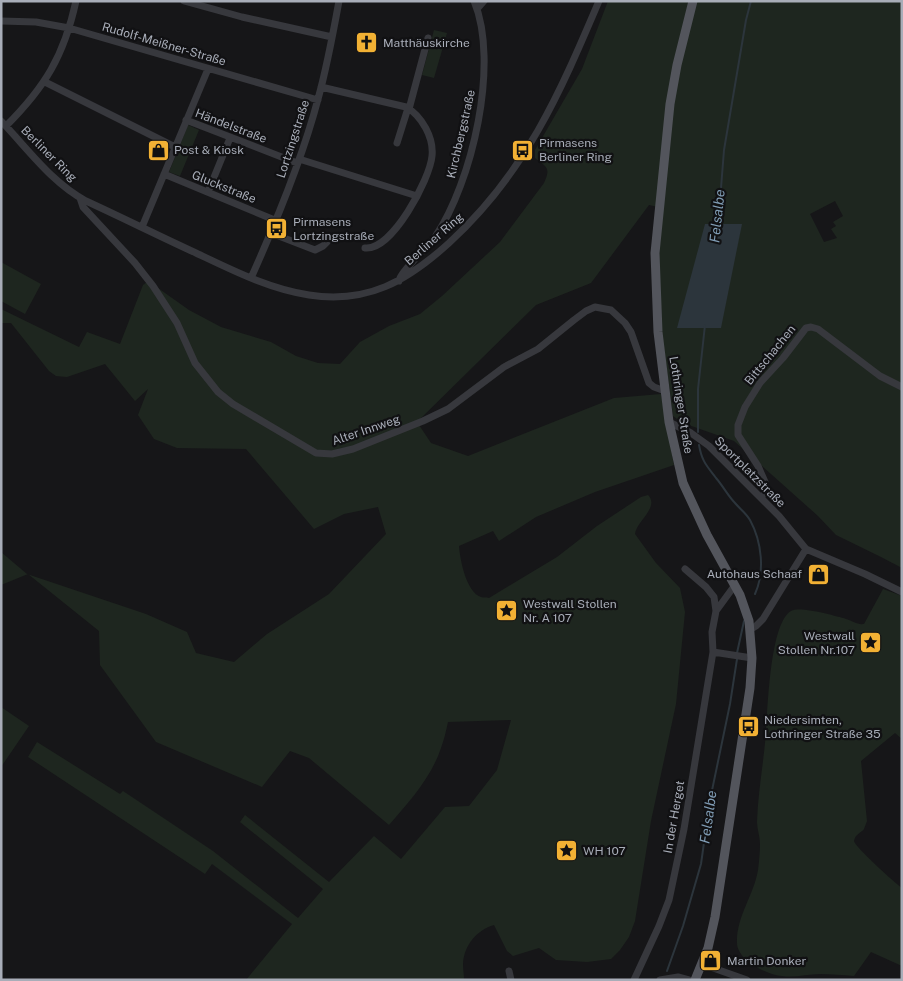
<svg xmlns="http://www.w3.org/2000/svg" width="903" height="981" viewBox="0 0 903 981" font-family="'Public Sans',sans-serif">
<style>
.green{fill:#1e261f;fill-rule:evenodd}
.water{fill:#2c353c}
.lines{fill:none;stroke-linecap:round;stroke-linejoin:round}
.stream{stroke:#2c353c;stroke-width:2}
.minor{stroke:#37383d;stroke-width:7}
.major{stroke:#53555c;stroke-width:9}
.labels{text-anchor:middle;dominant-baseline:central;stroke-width:4.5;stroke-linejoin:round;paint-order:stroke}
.poi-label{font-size:12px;fill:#a8adb8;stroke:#111113;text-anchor:start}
.street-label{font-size:12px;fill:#a8adb8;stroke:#111113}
.water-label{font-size:14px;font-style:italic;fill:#7f9bb3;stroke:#111113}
</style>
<rect width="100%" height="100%" fill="#161618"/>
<path class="green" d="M608,1H902V568L881,557L836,535L818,516L734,441L683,423L673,416L662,333L659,255L663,208L649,205L591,283L536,305L417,422L431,443L468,456L614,398L661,394L674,465L595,492L536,517L499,541L493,531L459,546C460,559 466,592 481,597C484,598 486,597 489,598L557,557L597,526L641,497L648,495C660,507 636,522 635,534L656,563L680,588L685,612L676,704L651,821L635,921L629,937L620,950L611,959L587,962L556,960L539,948L513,956L507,951L494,925C477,930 464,945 463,964C463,969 464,975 464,980H246L292,924L212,864L205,874L28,757L37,742L120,794L123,791L213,851L298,918L323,889L240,822L245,815L329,882L374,836L401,859L445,807L469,806L497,770L511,720L448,722C446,731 444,740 441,748C431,778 409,802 389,825L309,758L290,751L262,787L156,742L100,665L99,631L28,574L1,585V552L27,574L146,614L187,632L196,653L234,662L267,634L329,594L386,534L378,507L344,514L314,529L246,449L177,448L154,439L138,415L148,389L135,401L105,364L67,377L56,376L49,371L11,323H1V309L79,347L87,332L120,344L143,285L147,282L158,288L189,310L221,327L271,342L296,356L318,363L340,364L360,342L389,326L420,314L442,296L500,242L544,183C551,167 547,168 535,158V150L582,69ZM835,201L843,216L833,222L836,226L831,229L837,238L824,242L810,214Z
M434,30L447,33L434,78L422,75Z
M188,125L199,130L180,176L169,172Z
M1,262L41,284L25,314L1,301Z
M883,589L902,596V739L895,733L861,761L867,821C866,824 865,826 864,829C861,833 855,834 854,841C854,846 895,883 902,888V966L871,952L854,976C843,975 831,974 820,974C807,974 795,978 782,976C767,975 737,960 737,943C736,917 754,895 758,870C759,862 760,852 760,844C760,836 757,829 757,822C758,791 764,761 766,731C768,707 770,623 791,611C801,606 835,616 846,619C853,621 857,625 864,624Z
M1,707L29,726L1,767Z"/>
<path class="water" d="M705,224H742L721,328H677Z"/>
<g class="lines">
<path class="stream" d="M718,226L724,150L746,20L751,1
M698,432V389L705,325
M699,445C702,462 707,466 716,478C723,486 728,496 735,503C740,509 746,513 750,520C762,542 765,572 755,594
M737,653L744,621
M667,971L683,926L701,864L710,800L730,704L737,659"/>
<path class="minor" d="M184,1L242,17L332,37
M477,9L484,1
M1,21L36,22L69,28L318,100
M45,82L175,147
M321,87L406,107C422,116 434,138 432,156C430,179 392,251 365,248
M409,109L428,38
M186,120L297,163
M1,121C28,149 52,183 86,201C123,218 159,236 196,253C232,270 269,289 309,295C368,304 407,281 449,243C526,172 559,95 599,1
M6,126C45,87 64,56 76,1
M397,143L408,108
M299,159L417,196
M164,174L277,221
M208,192L230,138
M80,198L83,207L135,263L153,286L177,323L195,363L218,392L233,404L316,453L332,454L353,449L423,421L448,409L504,367L538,349L574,320L586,311L595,307L611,310L625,323L631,332L649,383L654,387L665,391
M142,227L208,69
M271,233L315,250L323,246L327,242
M251,278C277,220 302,160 318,99C327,67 333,34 339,1
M399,281C400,272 428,247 435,237C472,183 500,63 474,1
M669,422L691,433L709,446L779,516L806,549L865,574L902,592
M761,498L766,491L765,482L758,466L738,435V425L745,407L760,383L783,358L806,328L811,327L818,329L880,376L902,387
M716,611L735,585
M751,629L756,626L763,619L806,549
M713,652L752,658
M702,964L747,980
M509,971L511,980
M634,980L659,926L669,900L684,829L713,652L712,632L716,611L714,597L706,587L685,569
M660,980L678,977L689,980"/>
<path class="major" d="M693,1L677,65L670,104L655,253L658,332L669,422L683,483L707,535L740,595L749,621L752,658L750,688L715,917L708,948L695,980"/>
</g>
<defs>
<symbol id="church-square" viewBox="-11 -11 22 22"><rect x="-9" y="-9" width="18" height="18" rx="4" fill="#f2b134" stroke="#111113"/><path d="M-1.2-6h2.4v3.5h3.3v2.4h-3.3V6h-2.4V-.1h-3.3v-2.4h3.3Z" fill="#111"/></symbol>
<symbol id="shop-square" viewBox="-11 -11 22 22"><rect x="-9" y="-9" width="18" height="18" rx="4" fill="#f2b134" stroke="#111113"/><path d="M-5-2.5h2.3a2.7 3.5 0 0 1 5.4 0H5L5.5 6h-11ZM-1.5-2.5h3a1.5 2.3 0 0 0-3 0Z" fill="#111"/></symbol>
<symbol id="bus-square" viewBox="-11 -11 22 22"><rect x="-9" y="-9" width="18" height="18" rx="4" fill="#f2b134" stroke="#111113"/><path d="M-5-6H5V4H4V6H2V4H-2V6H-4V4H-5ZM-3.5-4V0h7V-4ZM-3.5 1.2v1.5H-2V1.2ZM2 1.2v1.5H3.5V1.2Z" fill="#111"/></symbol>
<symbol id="sight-square" viewBox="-11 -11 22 22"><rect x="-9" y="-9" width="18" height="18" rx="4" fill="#f2b134" stroke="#111113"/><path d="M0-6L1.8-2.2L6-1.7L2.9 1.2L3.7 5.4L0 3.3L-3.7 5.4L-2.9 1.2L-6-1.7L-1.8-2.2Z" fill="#111"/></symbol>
</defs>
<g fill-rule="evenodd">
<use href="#church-square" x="354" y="30" width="25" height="25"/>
<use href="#shop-square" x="146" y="138" width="25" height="25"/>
<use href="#bus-square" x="510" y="138" width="25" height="25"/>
<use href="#bus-square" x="264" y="216" width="25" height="25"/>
<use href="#shop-square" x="806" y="562" width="25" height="25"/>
<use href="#sight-square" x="494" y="598" width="25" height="25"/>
<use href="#sight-square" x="858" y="630" width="25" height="25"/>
<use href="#bus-square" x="736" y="714" width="25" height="25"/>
<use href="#sight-square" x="554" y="838" width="25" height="25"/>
<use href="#shop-square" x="698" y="948" width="25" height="25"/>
</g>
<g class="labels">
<g class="poi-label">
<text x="383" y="43">Matthäuskirche</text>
<text x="539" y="143">Pirmasens<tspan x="539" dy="14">Berliner Ring</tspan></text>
<text x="174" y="150">Post &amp; Kiosk</text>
<text x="293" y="222">Pirmasens<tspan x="293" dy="14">Lortzingstraße</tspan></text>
<text x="802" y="574" text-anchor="end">Autohaus Schaaf</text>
<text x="523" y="604">Westwall Stollen<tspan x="523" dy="14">Nr. A 107</tspan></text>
<text x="855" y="636" text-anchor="end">Westwall<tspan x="855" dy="14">Stollen Nr.107</tspan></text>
<text x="764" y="720">Niedersimten,<tspan x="764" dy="14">Lothringer Straße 35</tspan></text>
<text x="583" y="851">WH 107</text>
<text x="727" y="961">Martin Donker</text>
</g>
<g class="street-label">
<text transform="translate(164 44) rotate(16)">Rudolf-Meißner-Straße</text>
<text transform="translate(231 126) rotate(21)">Händelstraße</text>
<text transform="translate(461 134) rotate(-77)">Kirchbergstraße</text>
<text transform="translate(293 139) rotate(-72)">Lortzingstraße</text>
<text transform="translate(49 154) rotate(45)">Berliner Ring</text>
<text transform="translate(224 187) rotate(22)">Gluckstraße</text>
<text transform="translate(434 239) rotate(-41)">Berliner Ring</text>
<text transform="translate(770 355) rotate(-51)">Bittschachen</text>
<text transform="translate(681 405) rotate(81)">Lothringer Straße</text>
<text transform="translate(366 430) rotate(-19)">Alter Innweg</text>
<text transform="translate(750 472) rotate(45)">Sportplatzstraße</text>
<text transform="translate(674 817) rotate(-80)">In der Herget</text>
</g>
<g class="water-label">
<text transform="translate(717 216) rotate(-84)">Felsalbe</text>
<text transform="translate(708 817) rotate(-82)">Felsalbe</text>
</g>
</g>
<rect width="903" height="981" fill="none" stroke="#a8adb8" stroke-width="5"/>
</svg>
